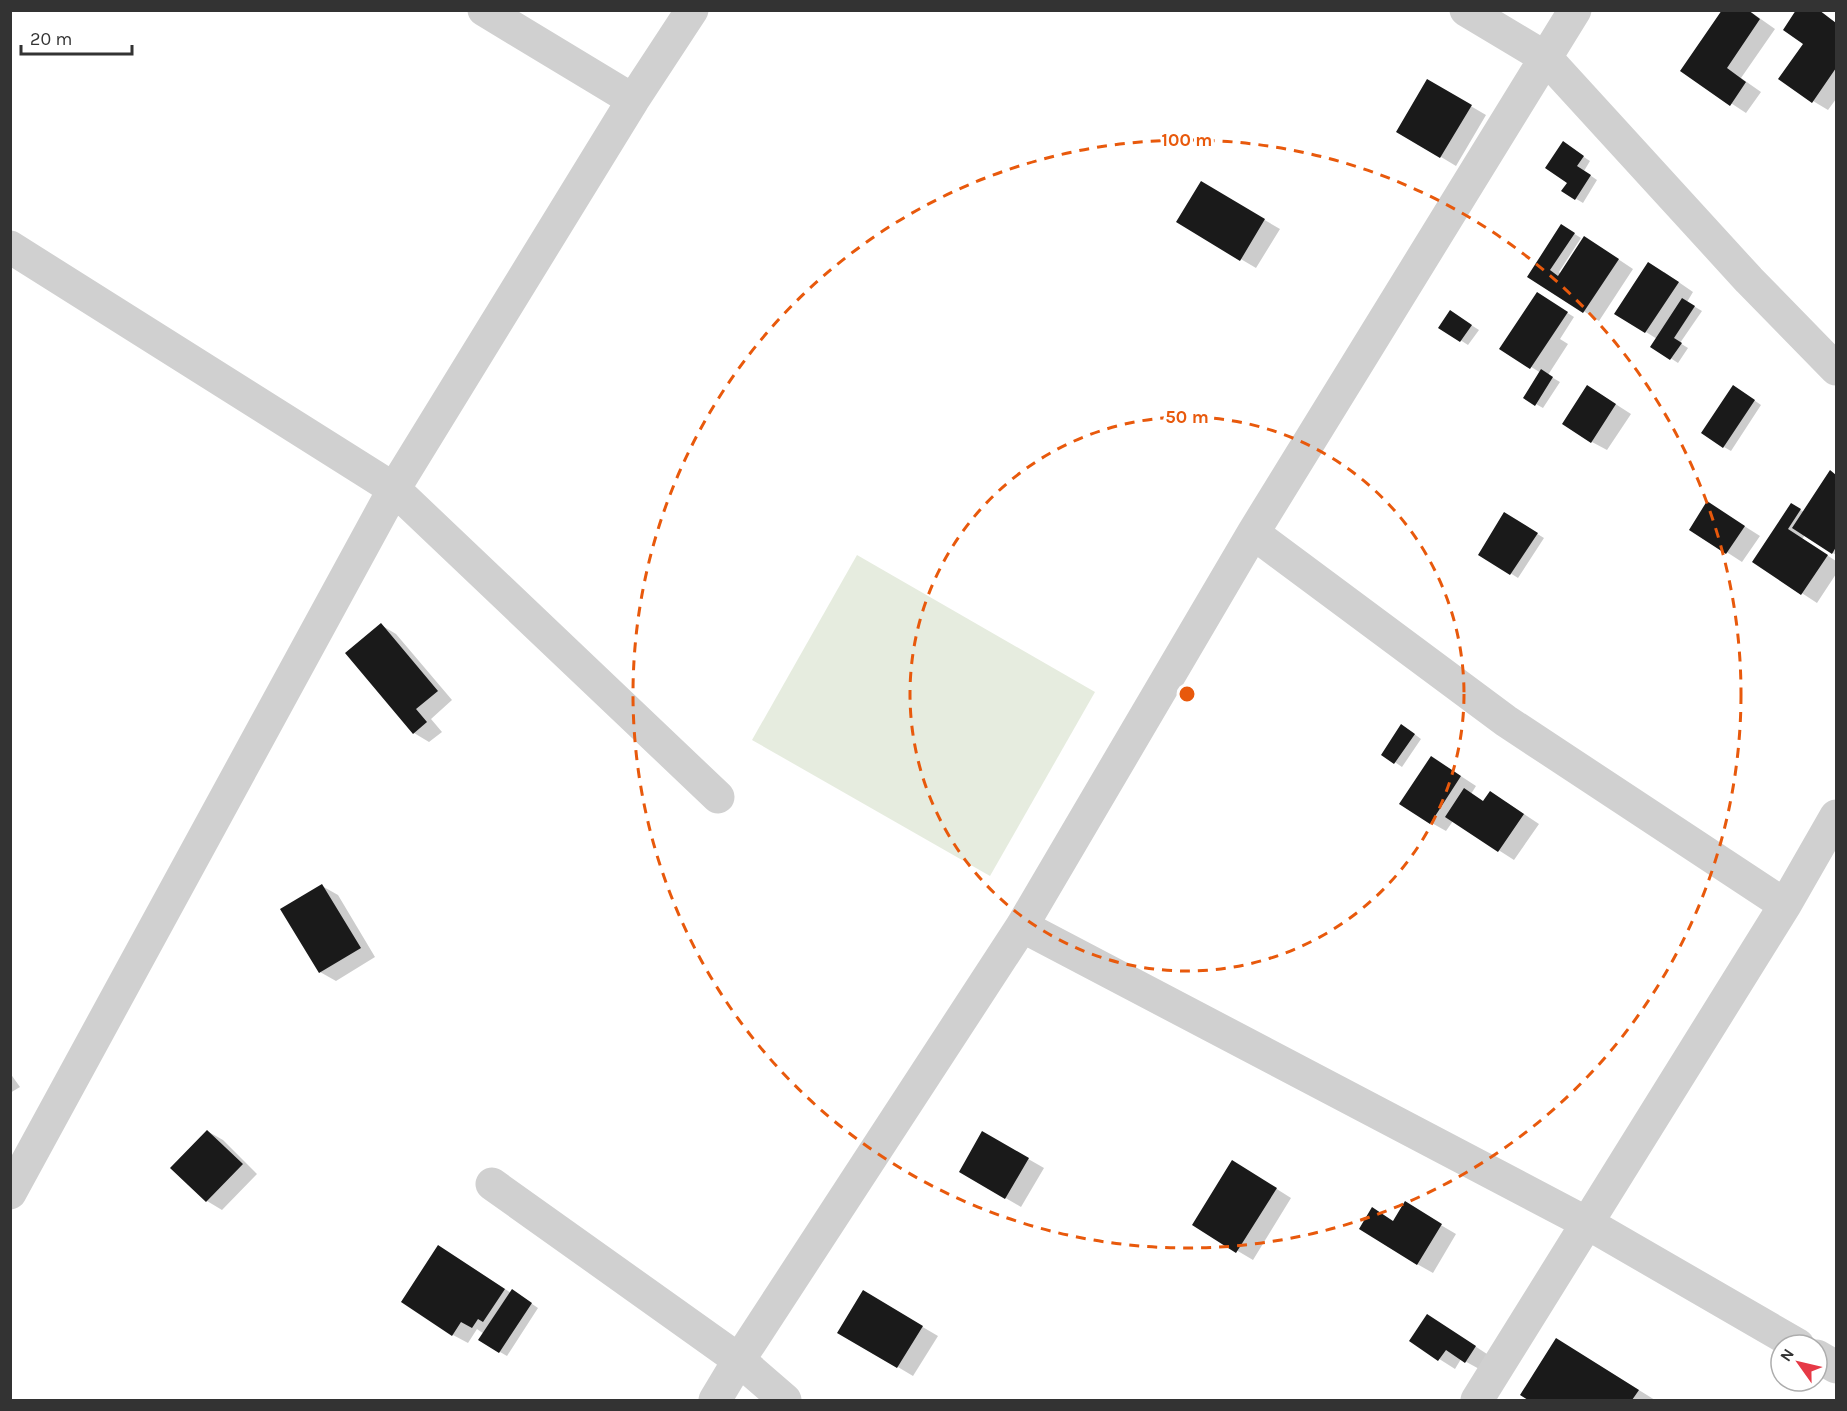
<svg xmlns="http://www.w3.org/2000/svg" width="1847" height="1411" viewBox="0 0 1847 1411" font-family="Karla,sans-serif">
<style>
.green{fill:#e6ecdf}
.shadow{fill:#0003}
.building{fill:#1a1a1a}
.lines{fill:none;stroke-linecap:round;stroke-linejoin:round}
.street{stroke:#d0d0d0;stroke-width:33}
.ring{fill:none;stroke:#e8590c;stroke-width:3;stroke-dasharray:10 8}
.centre{fill:#e8590c;stroke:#fff;stroke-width:3}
.ring-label{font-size:18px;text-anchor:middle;font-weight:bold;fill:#e8590c;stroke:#fff;stroke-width:6;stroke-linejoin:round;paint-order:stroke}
</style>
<rect width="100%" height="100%" fill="#fff"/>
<path class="green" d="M857,555L1095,692L990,876L752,740Z"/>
<path class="shadow" d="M1748,10L1775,29L1741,78L1761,92L1746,113L1682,71Z
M1832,20L1836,23V99L1828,110L1813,101Z
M1428,81L1486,115L1456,166L1398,131Z
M1570,148L1590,161L1584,171L1597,180L1583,203L1563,191L1569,182Z
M1201,183L1280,229L1256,268L1178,222Z
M1562,226L1581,238L1559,272L1561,274L1600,247L1633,269L1599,321L1529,276Z
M1664,272L1693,292L1687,302L1702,311L1680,343L1688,348L1678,363L1652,346L1657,339L1646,332Z
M1566,312L1574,317L1560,339L1568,344L1548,375L1560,382L1543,408L1525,398L1541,373L1501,348Z
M1457,316L1479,330L1468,345L1440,327Z
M1741,391L1761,405L1731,451L1724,447Z
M1603,396L1631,414L1607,450L1592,442Z
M1830,472L1836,476V555L1805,535L1802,539L1836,561V574L1817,603L1754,562L1792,505L1804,512Z
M1708,503L1760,536L1742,562L1691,529Z
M1505,514L1544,538L1518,578L1480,554Z
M381,625L396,634L452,700L431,719L442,732L429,742L414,733Z
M1409,730L1421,739L1402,767L1383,754Z
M1447,767L1476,786L1471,794L1484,803L1506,802L1539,824L1514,860L1453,821L1446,831L1430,822Z
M322,886L338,895L375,957L336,981L320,972Z
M10,1073L20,1087L10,1093Z
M207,1131L223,1140L257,1174L222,1210L207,1201L172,1168Z
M983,1133L1044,1168L1021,1207L961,1172Z
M1248,1171L1291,1198L1253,1260L1194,1225Z
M1405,1204L1456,1234L1433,1273L1417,1264L1394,1222Z
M454,1256L511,1293L519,1295L538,1308L507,1356L500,1352L484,1334L477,1329L468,1343L453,1335Z
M863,1292L938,1336L913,1376L839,1332Z
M1443,1325L1490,1356L1481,1370L1461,1359L1455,1369L1411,1341Z
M1579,1353L1655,1400H1531L1522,1395Z"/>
<path class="building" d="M1722,10H1748L1760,19L1727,68L1746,82L1730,106L1680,71Z
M1796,10H1819L1836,23V68L1812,103L1778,79L1803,44L1783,30Z
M1427,79L1472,105L1440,158L1396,132Z
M1563,141L1584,156L1577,166L1591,175L1575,200L1561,191L1567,183L1545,168Z
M1201,181L1265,219L1240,261L1176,222Z
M1561,224L1575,233L1550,270L1558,276L1584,236L1619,259L1583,313L1527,277Z
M1648,262L1679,282L1645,333L1614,314Z
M1537,292L1568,312L1530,369L1499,349Z
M1682,298L1695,306L1674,338L1682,343L1670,360L1650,347Z
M1450,310L1472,325L1460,342L1438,328Z
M1541,369L1553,377L1535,406L1523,398Z
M1587,385L1616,404L1591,443L1562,424Z
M1733,385L1755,400L1723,448L1701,433Z
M1830,470L1836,475V547L1832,554L1792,528Z
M1707,501L1745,526L1726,554L1689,530Z
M1791,503L1801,509L1788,529L1828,555L1801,595L1752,562Z
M1504,512L1538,533L1510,575L1478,555Z
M381,623L438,691L416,709L427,722L413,734L345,653Z
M1401,724L1415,734L1394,764L1381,755Z
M1431,756L1461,776L1430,824L1399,804Z
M1464,788L1483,801L1490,791L1524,814L1498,852L1445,817Z
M322,884L361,948L319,973L280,909Z
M207,1130L243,1164L206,1202L170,1168Z
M982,1131L1029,1158L1005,1199L959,1172Z
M1232,1160L1277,1188L1236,1253L1192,1225Z
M1405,1201L1442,1224L1417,1265L1359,1229L1372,1207L1393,1221Z
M438,1245L505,1289L483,1322L478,1319L472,1328L461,1322L452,1336L401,1302Z
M512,1289L532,1303L499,1353L478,1340Z
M863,1290L923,1326L897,1368L837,1333Z
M1427,1314L1476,1346L1465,1363L1446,1350L1438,1361L1409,1341Z
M1556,1338L1639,1390L1632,1400H1528L1520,1395Z"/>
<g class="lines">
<path class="street" d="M484,10L633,100
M1466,10L1546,58L1749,280L1836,369
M10,247L394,489L718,797
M1253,533L1506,721L1785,905
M1022,926L1587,1223L1798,1345
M492,1184L739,1360L785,1400
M10,1193L394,489L633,100L692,10
M1817,1356L1836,1367
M715,1400L739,1360L1022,926L1253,533L1575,10
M1477,1400L1785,905L1836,816"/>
</g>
<g class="ring">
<circle cx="1187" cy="694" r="277"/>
<circle cx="1187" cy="694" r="554"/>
</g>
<circle cx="1187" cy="694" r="9" class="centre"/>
<g class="ring-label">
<text x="1187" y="146">100 m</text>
<text x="1187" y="423">50 m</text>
</g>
<rect width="1847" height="1411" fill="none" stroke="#333333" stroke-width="24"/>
<g transform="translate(1799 1363) rotate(304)"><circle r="28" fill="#ffffff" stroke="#adadad" stroke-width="1.5"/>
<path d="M0-4.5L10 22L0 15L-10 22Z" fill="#e63946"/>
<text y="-9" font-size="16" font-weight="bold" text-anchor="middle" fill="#333333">N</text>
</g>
<path d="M21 45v9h111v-9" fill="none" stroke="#333333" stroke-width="3"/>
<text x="30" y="45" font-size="18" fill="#333333" stroke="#ffffff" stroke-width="4.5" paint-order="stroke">20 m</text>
</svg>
